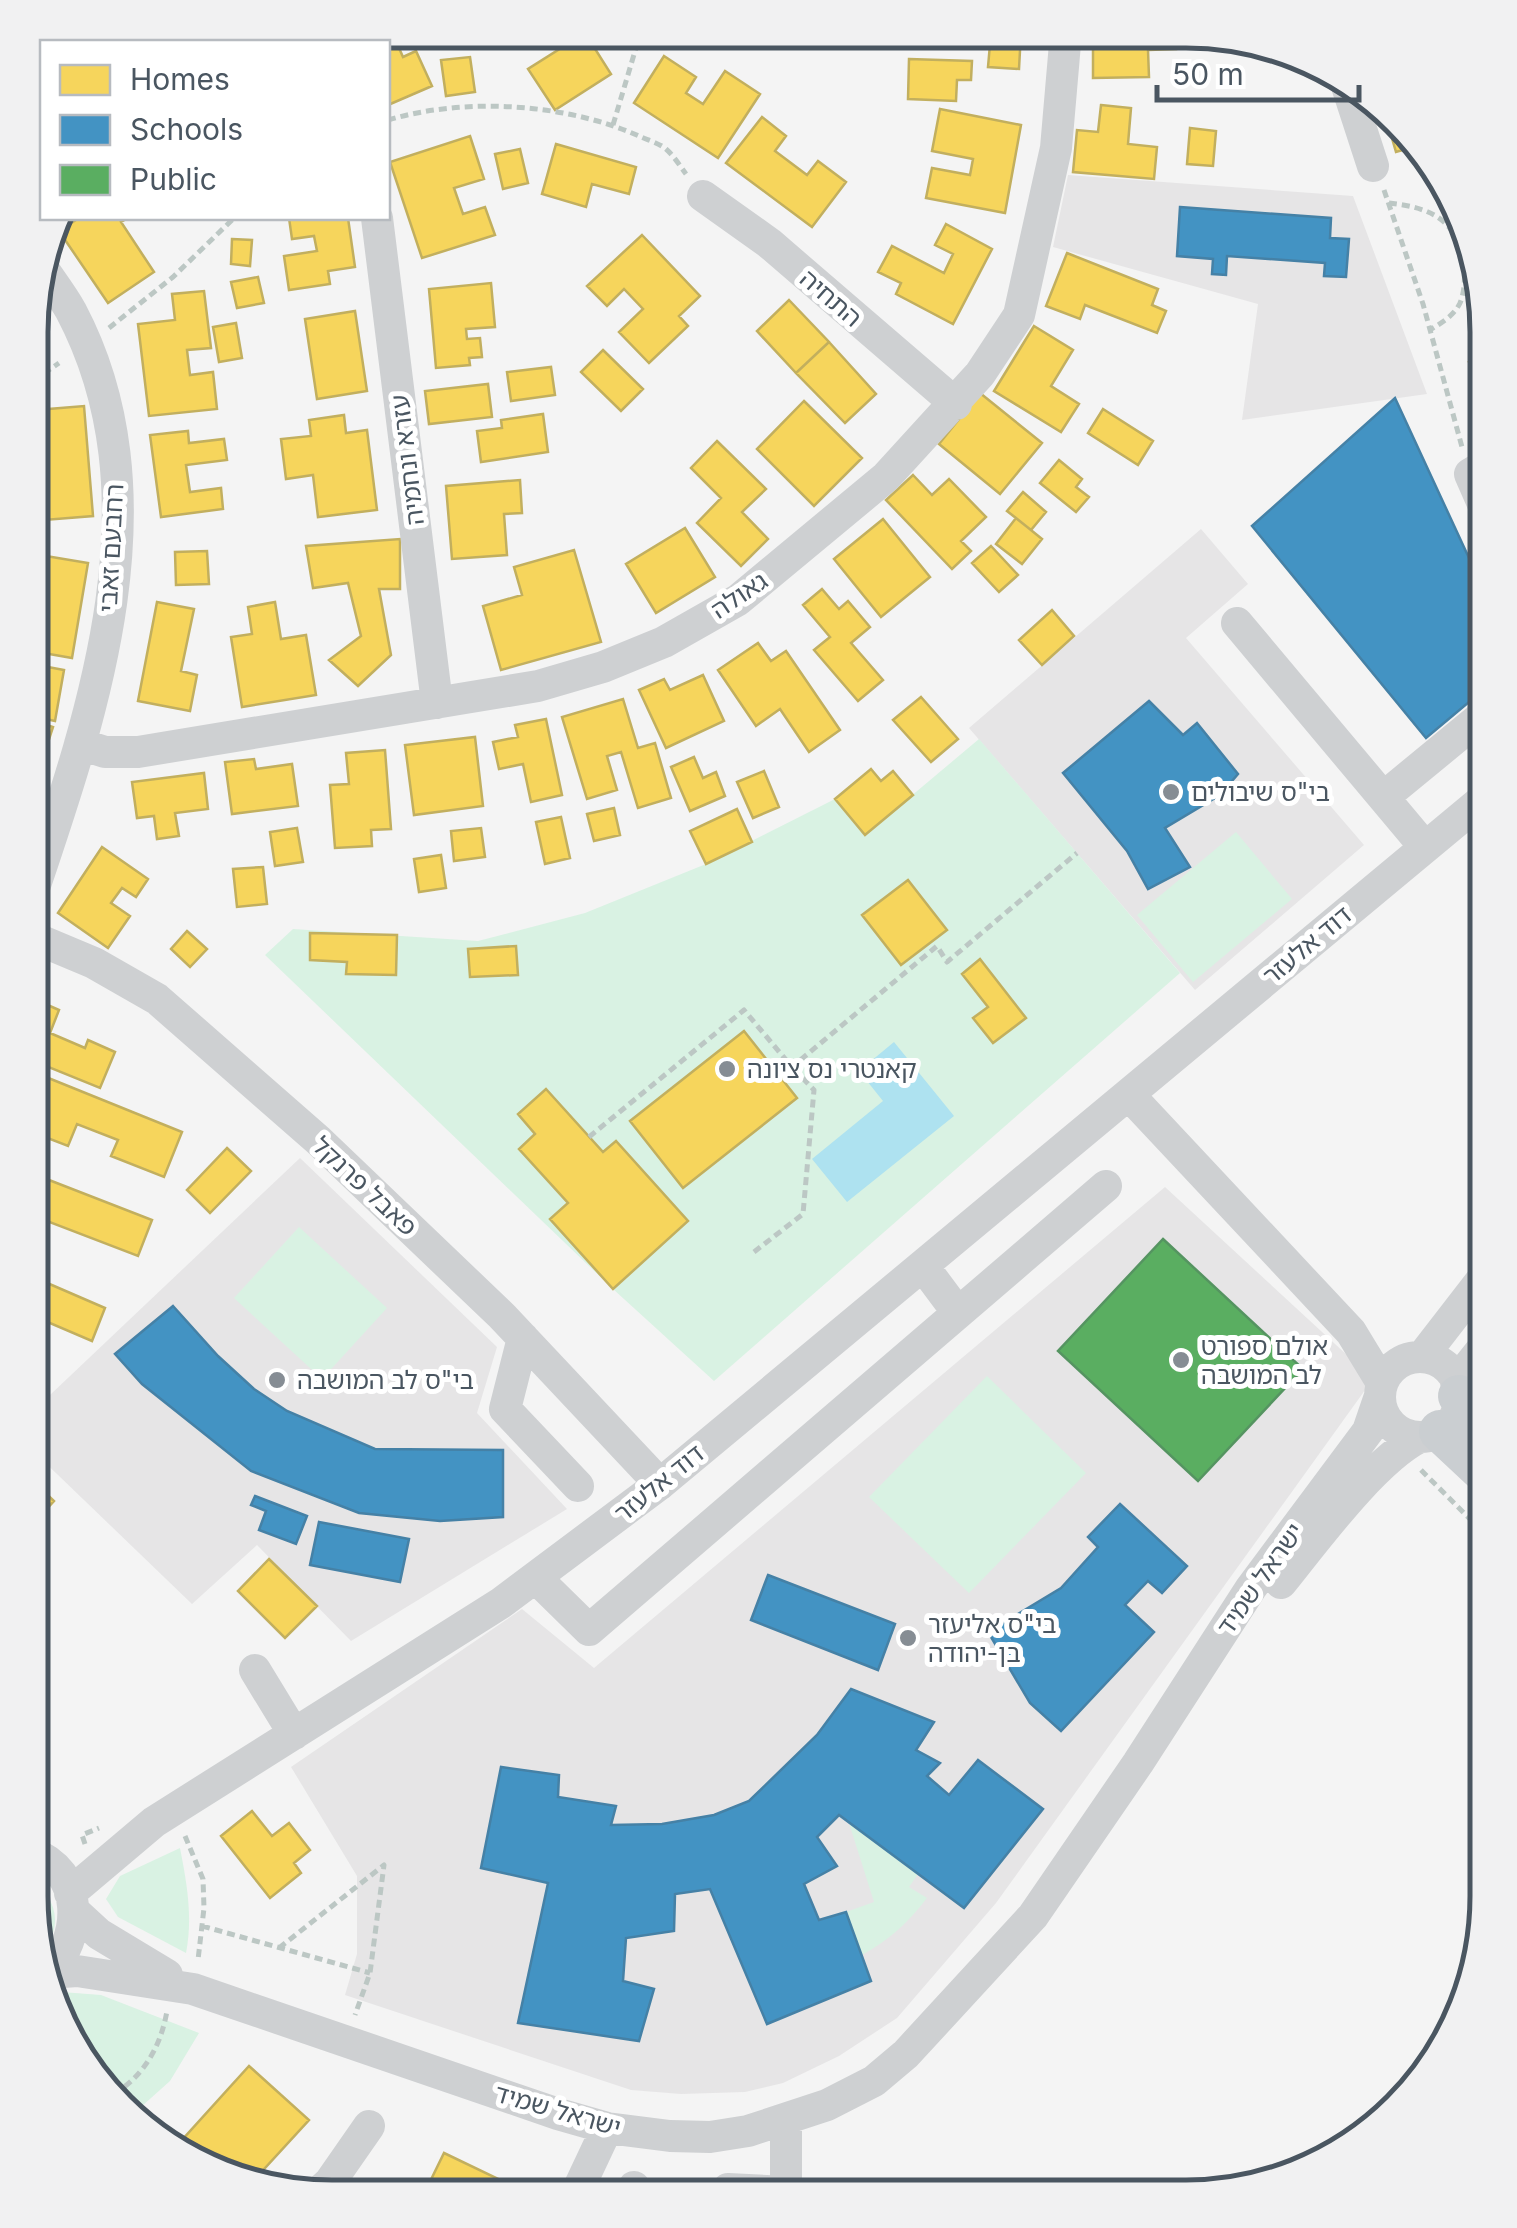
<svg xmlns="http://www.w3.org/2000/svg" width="1517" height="2228" viewBox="0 0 1517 2228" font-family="Inter,'Noto Sans Hebrew',sans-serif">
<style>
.education{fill:#e6e5e6}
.green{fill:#d9f2e3}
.water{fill:#aee2f0}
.homes{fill:#f6d55c;stroke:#c2af5e;stroke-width:2.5}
.schools{fill:#4393c3;stroke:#4581a6;stroke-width:2.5}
.public{fill:#5aae61;stroke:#559461;stroke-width:2.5}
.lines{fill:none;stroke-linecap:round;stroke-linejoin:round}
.path{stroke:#bcc7c4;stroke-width:5;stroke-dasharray:8 5;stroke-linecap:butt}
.minor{stroke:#ced0d2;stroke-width:32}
.major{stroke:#caced1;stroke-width:42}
.poi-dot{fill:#868d94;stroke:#fff;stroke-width:4}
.labels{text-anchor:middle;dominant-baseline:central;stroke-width:10;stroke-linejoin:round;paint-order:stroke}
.street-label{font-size:25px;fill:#4a5661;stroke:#fff}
.poi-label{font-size:25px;fill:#4a5661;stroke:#fff;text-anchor:start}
.rim{fill:none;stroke:#4a5661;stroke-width:5}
</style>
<rect width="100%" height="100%" fill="#f4f4f4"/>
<path class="education" d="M1068,175L1353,196L1427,394L1242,420L1258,304L1053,247Z
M1201,529L1248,584L1186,638L1364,845L1195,990L969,728Z
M300,1158L497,1347L477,1413L567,1509L351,1641L257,1545L192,1604L31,1449V1413Z
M1165,1187L1373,1379L996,1903L897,2018L839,2056L783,2083L745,2092L681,2094L631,2090L345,1995L357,1954V1876L291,1767L522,1609L594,1668Z"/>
<path class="green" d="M979,739L1180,973L714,1381L613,1289L265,955L293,929L478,941L585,913L706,864L835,799L866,834Z
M1236,832L1292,899L1193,982L1137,915Z
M299,1227L387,1308L322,1379L234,1298Z
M987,1376L1086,1473L969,1593L869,1497Z
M849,1823L918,1874L909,1887L927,1898C908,1923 889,1940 862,1955L846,1912L874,1902Z
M180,1848C187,1884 193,1917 186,1953L118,1917L106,1899L120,1876Z
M30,1874C53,1897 66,1921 43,1951L30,1896Z
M62,1992L101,1995L199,2033L170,2081L132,2115L61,2029L53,1996Z"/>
<path class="water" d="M894,1042L954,1116L847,1202L812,1159L883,1101L859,1071Z"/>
<path class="homes" d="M365,30H391L403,57L416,51L432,86L388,105V42H361L357,34Z
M976,32H1021L1019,69L988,67L991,33Z
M1093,32L1176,33V49L1148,50L1149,77L1093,78Z
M585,33L611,74L555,110L528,69Z
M664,56L696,77L686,93L703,104L725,71L760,94L718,158L634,103Z
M470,57L475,92L446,96L441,60Z
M909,59L972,61L971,80H957L956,101L908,99Z
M1101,105L1131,108L1128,144L1157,147L1154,179L1073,172L1077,130L1098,132Z
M940,109L1021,125L1005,213L926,198L932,168L970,175L973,159L932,151Z
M1384,111L1413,147L1396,152Z
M762,117L786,136L775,151L807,175L818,161L846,182L812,227L726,163Z
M1190,128L1216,131L1213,166L1187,164Z
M470,136L484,179L454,188L463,214L485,207L495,235L422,258L390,162Z
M556,144L636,167L629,194L592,184L586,207L542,194Z
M520,149L528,183L503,189L495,154Z
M79,218H128L121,222L154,272L108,303L59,231Z
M289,218H348L355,267L328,271L330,284L289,290L284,256L317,251L314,236L292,239Z
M946,224L992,249L953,324L896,294L901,283L878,272L892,246L944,273L953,254L935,245Z
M642,235L700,296L679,316L688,326L649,363L619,332L643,309L624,289L607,306L587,286Z
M232,239L252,240L250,266L231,264Z
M1067,253L1158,289L1152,305L1166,311L1157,333L1085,305L1080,319L1046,306Z
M258,277L264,303L237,308L231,282Z
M491,283L495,327L466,329L467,339L480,338L482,357L469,358L470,365L436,368L429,289Z
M204,291L211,348L187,350L190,375L213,372L217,409L149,416L138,324L175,320L172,294Z
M789,300L829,342L796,373L757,331Z
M355,311L367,391L317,399L305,319Z
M236,323L242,358L219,362L213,327Z
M1034,326L1073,350L1051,386L1079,404L1061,432L994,391Z
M829,342L876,394L845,423L796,373Z
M603,350L643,389L621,411L581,372Z
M1487,356V411L1469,362Z
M551,367L555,395L511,401L507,372Z
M488,384L492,417L429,424L425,391Z
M980,393L1042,443L1000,494L939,444Z
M804,401L862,458L814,506L757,449Z
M84,406L93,516L32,521V474H42L37,410Z
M1103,409L1153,441L1138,465L1088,433Z
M543,414L548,452L481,462L477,431L502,428L501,420Z
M344,415L346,433L367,430L377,510L318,517L313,475L286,479L281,439L311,436L309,420Z
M188,431L189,443L224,439L227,460L186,465L190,492L221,488L223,509L161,517L150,435Z
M717,441L766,489L742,512L768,539L741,566L697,523L721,498L691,468Z
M1059,460L1082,479L1076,487L1089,497L1076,512L1040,483Z
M913,475L932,495L949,479L986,517L961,541L971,551L952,569L886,500Z
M520,480L522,513L504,514L507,555L452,559L446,486Z
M1023,492L1046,512L1031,530L1007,511Z
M1016,518L1042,539L1022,564L996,544Z
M883,519L930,577L881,617L834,559Z
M685,528L715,577L656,613L626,564Z
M400,539V589H379L391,655L358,686L329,660L361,636L348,583L313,588L306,546Z
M991,546L1018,575L999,592L972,563Z
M574,550L601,642L501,670L483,606L522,595L514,567Z
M207,551L209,584L176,585L175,552Z
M34,554L88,563L72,658L32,651Z
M822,589L839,609L848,601L870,627L851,643L883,680L858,701L814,650L830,637L803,605Z
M157,602L194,609L181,671L197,675L190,711L138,701Z
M275,602L281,639L306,635L316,695L242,707L231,637L252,634L248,607Z
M1052,610L1074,636L1042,665L1019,640Z
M758,643L771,661L786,651L840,730L809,752L780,709L756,726L718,670Z
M32,664L64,670L55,721L32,716L35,702L32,701Z
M703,675L724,721L666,748L639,690L664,679L670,690Z
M921,697L958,739L931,762L893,720Z
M623,699L638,748L655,743L671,798L638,808L621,752L607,756L617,790L587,799L562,717Z
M546,719L562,795L531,802L523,764L499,769L493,742L518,737L515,725Z
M32,720L53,727L39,770L32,768Z
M475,737L483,806L414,815L405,745Z
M385,750L391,829L371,830L372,846L335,848L330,785L349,784L346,753Z
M694,757L703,778L716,772L725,796L690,811L671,767Z
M254,759L256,769L292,764L298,806L232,814L225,762Z
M871,769L881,781L893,771L913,795L865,835L835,799Z
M764,771L779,807L753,818L737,782Z
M204,773L208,809L175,813L179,836L157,839L154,816L137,818L132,782Z
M614,808L620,835L594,841L587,814Z
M737,809L752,842L706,864L690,831Z
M561,817L570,858L545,864L536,822Z
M297,828L303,862L275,866L270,832Z
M481,828L485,857L454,861L451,831Z
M102,847L148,879L136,897L122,888L111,903L130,916L108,948L58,913Z
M441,855L446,888L419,892L414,859Z
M263,867L267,904L237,907L233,869Z
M908,880L947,930L901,965L862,915Z
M187,931L207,949L190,967L171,949Z
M310,933L397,935L396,975L346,974L347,962L310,960Z
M516,946L518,975L470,977L468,949Z
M980,959L1026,1018L993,1043L973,1018L988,1007L962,974Z
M43,1003L59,1010L50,1033L85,1048L88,1040L115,1052L100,1088L31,1060V1030Z
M744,1031L797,1098L683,1188L630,1121Z
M31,1071L182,1132L164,1177L111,1156L118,1140L77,1124L68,1146L32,1132L39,1115L31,1112Z
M546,1089L603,1152L616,1141L688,1221L613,1289L550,1219L568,1203L519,1149L535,1134L518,1114Z
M227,1148L251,1171L210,1213L187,1190Z
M31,1173L152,1220L138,1256L31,1215Z
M31,1276L105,1308L92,1341L31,1315Z
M31,1479L54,1501L31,1526Z
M269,1559L317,1606L285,1638L238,1591Z
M252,1811L272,1836L289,1823L310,1850L294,1863L301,1873L270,1898L221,1836Z
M249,2066L309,2120L254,2180L202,2158L182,2140Z
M444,2153L519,2189L516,2196H423Z"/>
<path class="schools" d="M1180,207L1331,218L1330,238L1349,239L1346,277L1324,276L1325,263L1227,256L1226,275L1212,274L1213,259L1177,256Z
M1395,398L1487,597V687L1426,738L1252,526Z
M1149,701L1183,735L1197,723L1238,774L1220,795L1165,828L1190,867L1148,889L1127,851L1063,773Z
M173,1306L218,1356L254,1389L287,1411L375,1449L503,1450V1517L440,1521L359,1513L251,1471L142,1384L115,1354Z
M255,1496L307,1516L296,1544L259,1530L266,1511L251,1505Z
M1120,1504L1187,1566L1162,1593L1148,1581L1125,1605L1154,1632L1061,1731L1030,1703L988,1632L1061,1588L1098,1547L1088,1537Z
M319,1522L409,1539L400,1582L310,1565Z
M768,1575L895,1624L878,1670L751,1620Z
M851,1689L934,1722L916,1750L940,1763L927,1776L949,1795L978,1760L1043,1809L964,1908L839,1815L817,1837L837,1866L804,1884L819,1920L846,1912L871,1981L767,2024L710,1889L675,1894L674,1931L626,1938L623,1981L654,1989L639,2041L518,2023L548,1883L481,1868L501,1767L559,1775L558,1797L616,1806L611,1825L662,1824L714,1815L749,1801L817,1735Z"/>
<path class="public" d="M1163,1239L1303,1369L1198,1481L1058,1351Z"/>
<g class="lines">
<path class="path" d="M388,120C466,97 564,103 639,136C647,140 659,143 666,149C674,156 680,166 686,174
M613,125L641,31
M1384,190L1423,304L1462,447
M1389,203C1409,205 1434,210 1448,226C1464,243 1469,282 1460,303C1454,316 1441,323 1430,330
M109,328L173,277L234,218
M33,381L59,363
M589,1137L744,1010L792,1067L937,946L947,962L1077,853
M754,1252L803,1214L814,1090L793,1068
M1421,1470L1486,1535
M185,1836L203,1879L204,1908L198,1960
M85,1844L82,1835L99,1828
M202,1926L370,1973
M279,1948L384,1865L370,1973L355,2015
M119,2092L151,2137
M114,2094C145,2075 161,2045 167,2011"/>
<path class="minor" d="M304,35L308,42
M1346,83L1373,166
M703,196L769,243L956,404
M377,218L437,703
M1487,513L1470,474L1487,464
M1237,623L1424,846
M80,744L105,752H138L538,686L603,667L664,642L738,600L886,477L980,374L1019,315L1056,148L1066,32
M1385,796L1487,712
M32,894C94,711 168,495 71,311C62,295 51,281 41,266
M32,937L94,963L157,999L318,1140L502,1316L660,1484
M1129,1095L1351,1332L1382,1383
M923,1266L958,1313
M523,1338L505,1409L578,1486
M1422,1357L1487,1273
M1380 1397a40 40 0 1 1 80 0a40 40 0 1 1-80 0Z
M1456,1382L1487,1343
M536,1578L589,1630L1106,1186
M1281,1583C1315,1541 1374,1460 1420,1437
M255,1670L294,1734
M30,1852C86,1872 83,1937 48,1974
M70,1893L154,1822L501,1603L660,1484L1487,796
M74,1911L99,1934L167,1975
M49,1973L77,1971L193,1989L558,2114L607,2128L670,2136L710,2137L748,2131L827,2105L874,2081L906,2054L1033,1916L1138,1763L1251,1588L1368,1431L1380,1396
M728,2189L786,2192V2119
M315,2196L330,2182L369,2126
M575,2196L607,2128
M629,2196L634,2187"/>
<path class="major" d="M1459,1396L1487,1421
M1440,1431L1486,1474"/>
</g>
<g class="poi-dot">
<circle cx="1171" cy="792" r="10"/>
<circle cx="727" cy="1069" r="10"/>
<circle cx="1181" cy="1360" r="10"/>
<circle cx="277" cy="1380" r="10"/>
<circle cx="908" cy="1638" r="10"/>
</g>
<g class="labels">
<g class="street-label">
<text transform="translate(831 298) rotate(41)">התחיה</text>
<text transform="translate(407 460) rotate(-97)">עזרא ונחמיה</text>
<text transform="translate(111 548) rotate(-87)">רחבעם זאבי</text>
<text transform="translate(739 595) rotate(-34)">גאולה</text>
<text transform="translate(1307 945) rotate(-40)">דוד אלעזר</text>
<text transform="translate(365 1186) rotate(43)">פאבל פרנקל</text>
<text transform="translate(659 1483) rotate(-39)">דוד אלעזר</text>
<text transform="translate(1260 1579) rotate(-55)">ישראל שמיד</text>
<text transform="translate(558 2110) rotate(16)">ישראל שמיד</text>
</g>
<g class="poi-label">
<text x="1191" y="792">בי"ס שיבולים</text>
<text x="747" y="1069">קאנטרי נס ציונה</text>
<text x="1201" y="1346">אולם ספורט<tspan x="1201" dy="29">לב המושבה</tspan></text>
<text x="297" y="1380">בי"ס לב המושבה</text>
<text x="928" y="1624">בי"ס אליעזר<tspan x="928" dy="29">בן-יהודה</tspan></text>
</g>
</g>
<path d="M0 0H1517V2228H0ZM332 48H1186A284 284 0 0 1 1470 332V1896A284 284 0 0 1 1186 2180H332A284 284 0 0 1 48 1896V332A284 284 0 0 1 332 48Z" fill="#f1f1f2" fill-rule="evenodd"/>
<path class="rim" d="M332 48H1186A284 284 0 0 1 1470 332V1896A284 284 0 0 1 1186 2180H332A284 284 0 0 1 48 1896V332A284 284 0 0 1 332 48Z"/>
<rect x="40" y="40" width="350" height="180" fill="#ffffff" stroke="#b7bbc0" stroke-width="2.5"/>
<rect x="60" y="65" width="50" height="30" fill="#f6d55c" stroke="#b7bbc0" stroke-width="2.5"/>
<text x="130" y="90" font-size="30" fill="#4a5661">Homes</text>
<rect x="60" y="115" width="50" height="30" fill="#4393c3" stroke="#b7bbc0" stroke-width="2.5"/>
<text x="130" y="140" font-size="30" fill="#4a5661">Schools</text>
<rect x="60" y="165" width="50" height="30" fill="#5aae61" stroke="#b7bbc0" stroke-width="2.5"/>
<text x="130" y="190" font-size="30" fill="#4a5661">Public</text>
<path d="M1157 85v15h202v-15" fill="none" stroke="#4a5661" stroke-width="5"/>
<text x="1172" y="85" font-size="30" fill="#4a5661" stroke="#ffffff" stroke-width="8" paint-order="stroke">50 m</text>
</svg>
